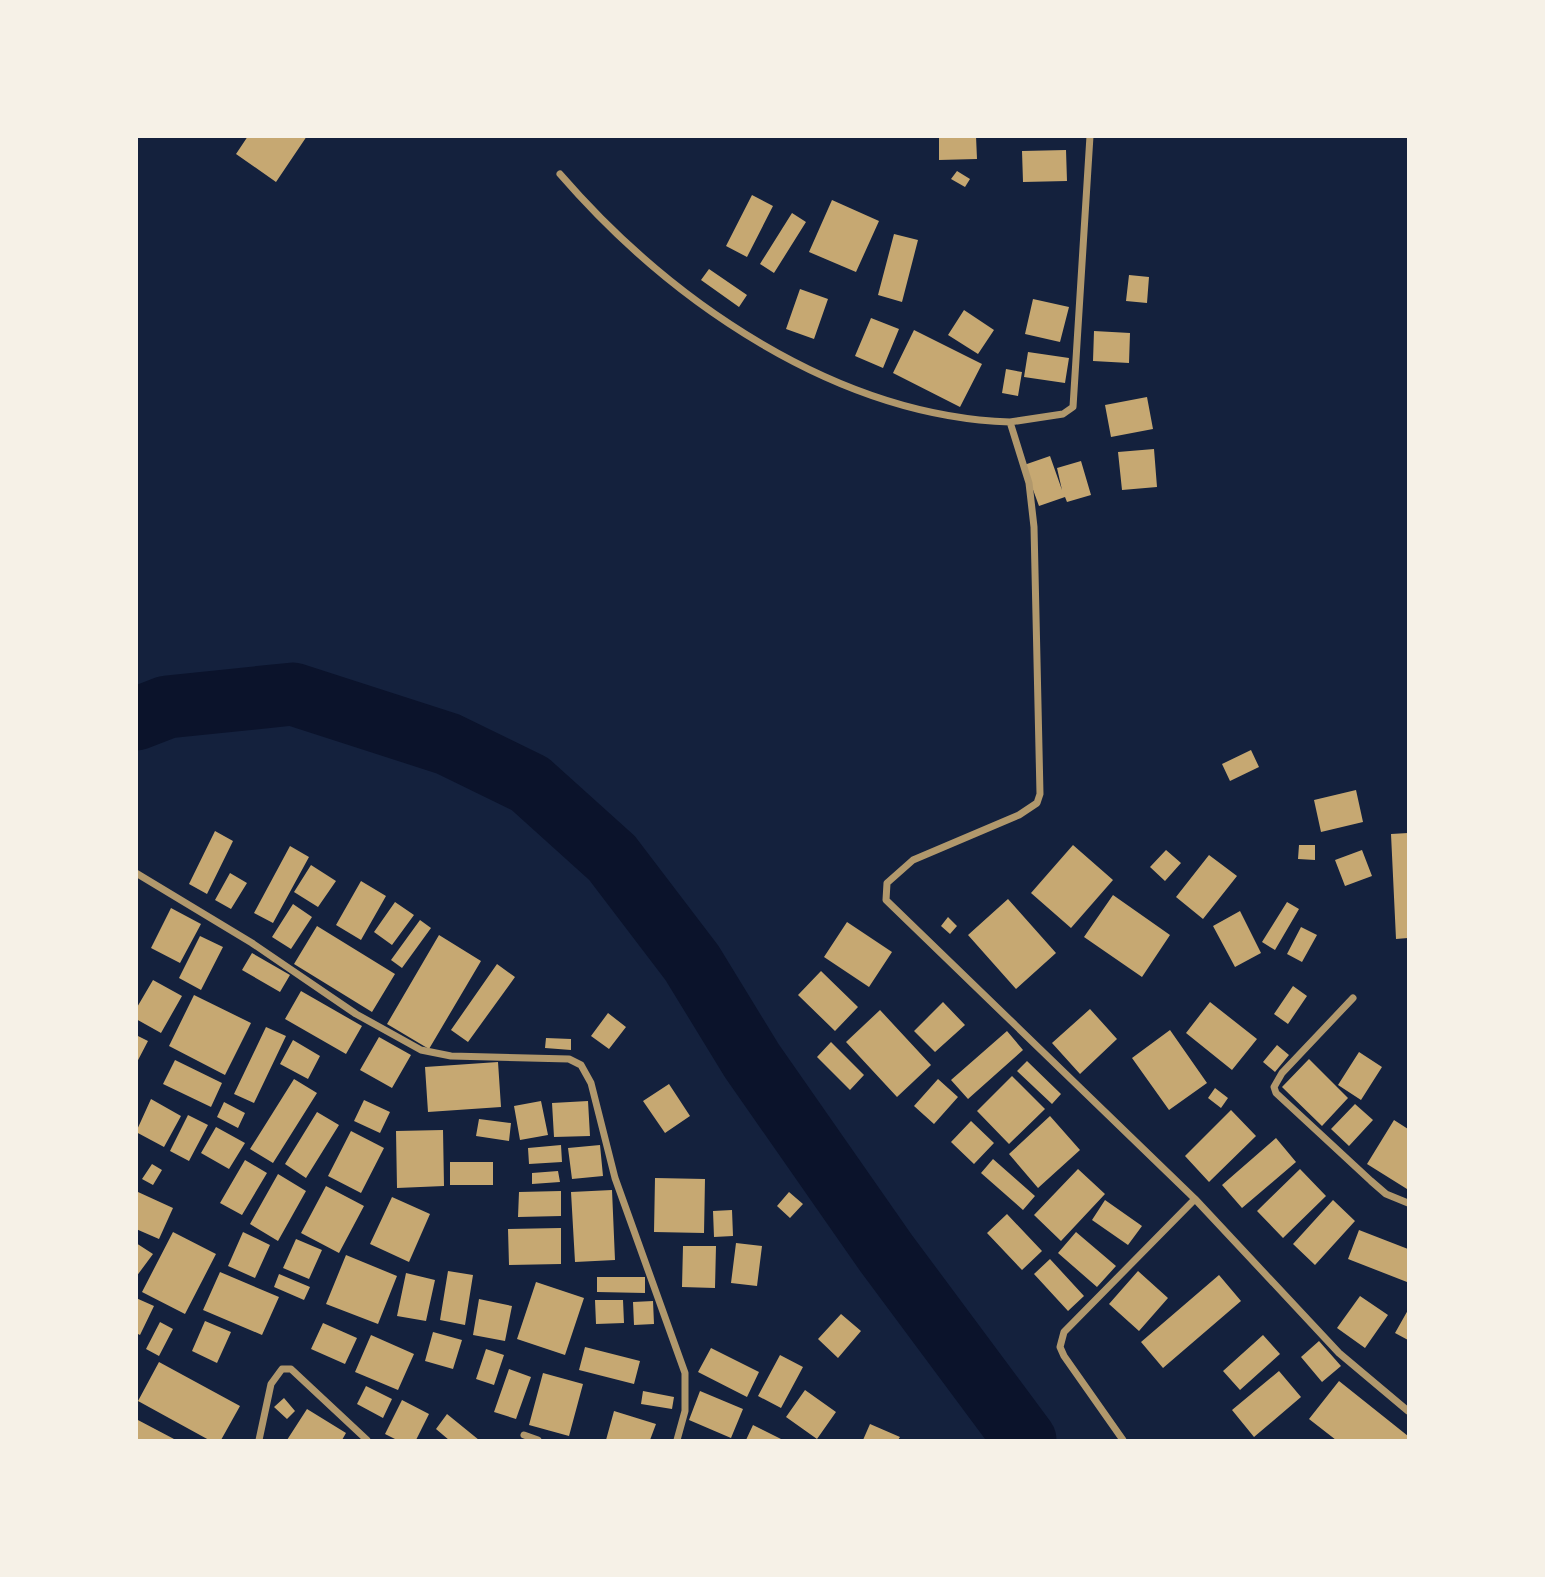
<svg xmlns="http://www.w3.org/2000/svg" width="1545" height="1577" viewBox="0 0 1545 1577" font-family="Jost,sans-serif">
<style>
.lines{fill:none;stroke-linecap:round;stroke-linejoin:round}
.river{stroke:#0b132b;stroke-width:63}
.building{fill:#c6a872}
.minor{stroke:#b1986c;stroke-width:7}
</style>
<rect width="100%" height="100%" fill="#14213d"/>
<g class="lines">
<path class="river" d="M136,719L167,707L293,694L448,744L530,784L612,858L692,963L752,1061L886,1253L1025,1440"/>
</g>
<path class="building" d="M248,136H307L276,182L236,154Z
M939,136H976L977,159L939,160Z
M1066,150L1067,181L1023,182L1022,151Z
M957,171L970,179L965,187L951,179Z
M752,195L773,206L747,257L726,246Z
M832,200L879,221L856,272L809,252Z
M792,213L806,222L774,273L760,264Z
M894,234L918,240L902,302L878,295Z
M709,269L747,295L739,307L701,280Z
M1129,275L1149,277L1147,303L1126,301Z
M800,289L828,299L814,339L786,329Z
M1033,299L1069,307L1060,342L1025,334Z
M964,310L994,330L978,354L948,335Z
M871,318L899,329L883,368L855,356Z
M914,330L982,364L960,407L893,373Z
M1094,331L1130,333L1129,363L1093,361Z
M1028,352L1069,358L1065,383L1024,377Z
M1006,369L1022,372L1018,396L1002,393Z
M1147,397L1153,429L1111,437L1105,405Z
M1154,449L1157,487L1122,490L1118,452Z
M1050,456L1062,490L1057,468L1081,461L1091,495L1067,502L1065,497L1039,506L1024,465Z
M1251,750L1259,767L1230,781L1222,764Z
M1356,790L1363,822L1321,832L1314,800Z
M215,831L233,841L207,894L189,884Z
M1408,833V938L1396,939L1391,834Z
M1073,845L1113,880L1071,928L1031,893Z
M1299,845H1315V860L1298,859Z
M290,846L309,857L273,923L254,913Z
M1166,850L1181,863L1165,881L1150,867Z
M1362,850L1372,876L1345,886L1335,860Z
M1209,855L1237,876L1203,919L1176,897Z
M311,865L336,881L318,907L294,892Z
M230,873L247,883L231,909L215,900Z
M361,881L386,896L361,940L336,925Z
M1113,895L1170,935L1142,977L1084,937Z
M1008,899L1056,953L1016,989L968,935Z
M395,902L414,915L392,945L374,932Z
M1287,902L1299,909L1275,950L1262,942Z
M293,904L312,917L291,949L272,937Z
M171,908L201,924L180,963L151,948Z
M1240,911L1261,953L1235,967L1213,926Z
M948,917L957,926L950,934L941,926Z
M420,920L431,928L402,968L391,960Z
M847,922L892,952L869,987L824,957Z
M317,926L395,974L372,1012L294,964Z
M1301,927L1317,935L1302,962L1287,954Z
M439,935L481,961L429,1049L387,1024Z
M200,936L223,947L201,990L179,978Z
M252,953L290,975L280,992L242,970Z
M497,964L515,977L468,1042L451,1030Z
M821,971L858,1007L835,1031L798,995Z
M153,980L182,996L161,1033L136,1019V1009Z
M1293,986L1307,996L1288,1024L1274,1014Z
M301,991L362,1026L346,1054L285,1019Z
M194,995L251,1023L225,1075L169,1046Z
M943,1002L965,1025L935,1052L914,1031Z
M1210,1002L1257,1039L1232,1070L1186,1033Z
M1090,1009L1117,1039L1080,1074L1052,1043Z
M880,1010L931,1065L897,1097L846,1042Z
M608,1013L626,1027L609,1049L591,1036Z
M266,1027L286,1036L254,1103L234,1094Z
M1170,1030L1207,1083L1169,1110L1132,1058Z
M1007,1031L1023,1050L968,1099L951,1080Z
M136,1035L148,1041L136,1064Z
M379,1037L411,1055L392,1088L360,1070Z
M546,1038L571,1039V1050L545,1048Z
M293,1040L320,1056L308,1079L280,1064Z
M831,1042L864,1075L850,1090L817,1057Z
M1277,1045L1289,1055L1275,1072L1263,1062Z
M1359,1052L1382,1067L1361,1100L1338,1085Z
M1309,1059L1348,1098L1322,1126L1282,1087Z
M175,1060L222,1083L211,1107L163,1084Z
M1027,1061L1061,1094L1052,1104L1017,1071Z
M498,1062L501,1107L428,1112L425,1067Z
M1012,1076L1045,1109L1009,1144L977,1111Z
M294,1079L317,1093L273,1163L250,1149Z
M938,1079L958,1097L934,1124L914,1106Z
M669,1084L690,1116L665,1133L643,1101Z
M1215,1088L1228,1098L1221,1108L1208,1098Z
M151,1099L181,1116L164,1147L136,1132Z
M364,1100L390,1112L380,1133L354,1121Z
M541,1101L548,1135L520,1140L514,1106Z
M588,1101L590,1136L554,1137L552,1103Z
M224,1102L245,1113L238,1128L217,1117Z
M1355,1104L1373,1120L1349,1146L1331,1129Z
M1231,1110L1256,1136L1209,1182L1185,1156Z
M317,1112L339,1125L306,1178L285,1164Z
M188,1115L208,1125L189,1161L170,1151Z
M1050,1116L1080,1150L1038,1188L1009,1154Z
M479,1119L511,1123L509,1141L476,1136Z
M1394,1120L1408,1129L1407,1189L1367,1164Z
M971,1121L994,1143L974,1164L951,1142Z
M216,1127L245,1143L229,1169L201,1153Z
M443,1130L444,1186L397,1188L396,1131Z
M351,1131L384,1148L361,1193L328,1176Z
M1276,1138L1296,1162L1242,1208L1222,1185Z
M561,1145L562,1162L529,1164L528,1148Z
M600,1145L603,1176L572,1179L568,1148Z
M993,1159L1035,1196L1023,1210L981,1173Z
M245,1160L267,1173L242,1215L220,1203Z
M450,1162H493V1185H450Z
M152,1164L162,1170L153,1185L142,1179Z
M1078,1169L1105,1194L1061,1241L1034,1215Z
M1300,1169L1326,1196L1283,1238L1257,1211Z
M558,1171L560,1182L532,1184V1173Z
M278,1174L306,1191L278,1241L250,1224Z
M655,1178L705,1179L704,1233L654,1232Z
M326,1186L364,1206L339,1253L301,1233Z
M612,1190L615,1260L575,1262L571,1192Z
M561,1191V1216L518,1217L519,1192Z
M138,1192L173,1208L159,1239L136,1229Z
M789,1192L803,1204L790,1218L777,1206Z
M392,1197L430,1214L409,1262L370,1244Z
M1105,1200L1142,1226L1128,1245L1092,1220Z
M1333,1200L1355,1221L1315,1265L1293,1244Z
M732,1210L733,1236L714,1237L713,1211Z
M1007,1214L1042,1251L1022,1270L987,1233Z
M561,1228V1264L509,1265L508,1229Z
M1359,1230L1408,1249L1407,1282L1348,1259Z
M173,1232L216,1254L185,1314L142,1292Z
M243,1232L270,1245L255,1278L228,1266Z
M1076,1232L1116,1266L1097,1287L1058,1253Z
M296,1239L322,1250L309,1279L283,1268Z
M136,1243L153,1254L136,1277Z
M736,1243L762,1246L757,1286L731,1283Z
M683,1246H716L715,1288L682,1287Z
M346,1255L397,1276L378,1324L326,1304Z
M1050,1259L1084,1296L1068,1311L1034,1274Z
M448,1271L473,1275L465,1325L440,1320Z
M1138,1271L1168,1298L1139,1331L1109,1304Z
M220,1272L279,1297L262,1335L203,1310Z
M406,1273L435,1280L426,1321L397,1316Z
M279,1274L310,1287L304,1300L274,1287Z
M1219,1275L1241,1301L1163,1368L1141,1342Z
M597,1277H645V1293L597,1292Z
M536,1282L584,1298L565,1355L517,1339Z
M1360,1296L1388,1315L1365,1348L1337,1328Z
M136,1298L154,1306L140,1335L136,1333Z
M479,1299L512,1306L505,1341L473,1335Z
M595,1300H623L624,1323L596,1324Z
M653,1301L654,1324L634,1325L633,1302Z
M1408,1310V1340L1395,1333Z
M841,1314L861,1331L838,1358L818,1339Z
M205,1321L231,1332L217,1363L192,1351Z
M160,1322L173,1329L159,1356L146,1349Z
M323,1323L357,1338L345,1364L311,1349Z
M433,1332L462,1340L453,1369L425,1361Z
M371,1335L414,1354L398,1390L355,1372Z
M1263,1335L1280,1354L1240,1390L1223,1371Z
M1319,1341L1341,1366L1322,1382L1301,1357Z
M585,1347L640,1361L634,1384L579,1370Z
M711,1348L759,1372L747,1397L698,1372Z
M486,1349L504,1355L494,1385L476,1379Z
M780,1355L803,1367L781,1408L758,1396Z
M159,1362L240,1406L221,1440H209L138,1401Z
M509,1369L531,1377L516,1419L494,1412Z
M1279,1371L1301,1397L1254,1437L1232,1410Z
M543,1373L583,1384L569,1436L529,1425Z
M1339,1381L1408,1436V1440H1336L1309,1419Z
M366,1386L392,1399L383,1418L357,1404Z
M805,1390L836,1412L817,1439L786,1417Z
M643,1391L674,1397L672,1409L641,1404Z
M700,1391L743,1409L731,1438L689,1420Z
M284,1398L295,1411L287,1419L274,1407Z
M402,1400L429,1414L416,1440H397L385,1434Z
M307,1409L346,1433L342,1440H287Z
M614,1411L656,1424L650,1440H606Z
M447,1414L479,1440H449L436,1429Z
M136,1419L174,1439L173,1440H136Z
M870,1424L900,1437L898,1440H863Z
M753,1425L783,1440H746Z"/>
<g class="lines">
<path class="minor" d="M560,174C671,302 836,416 1010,422L1029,483L1034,527L1040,794L1037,803L1019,815L913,860L887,883L886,900L1195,1199L1339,1353L1408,1411
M1010,422L1063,414L1073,407L1090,136
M136,873L252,943L356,1014L421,1050L451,1056L569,1059L581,1065L591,1083L615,1178L685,1373V1411L677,1440
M1353,998L1282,1073L1274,1087L1276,1093L1371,1181L1386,1194L1408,1203
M524,1435L538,1440
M259,1440L271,1384L282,1369H291L367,1440
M1123,1440L1064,1356L1060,1347L1064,1332L1195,1199"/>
</g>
<rect width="1545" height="1577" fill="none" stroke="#f6f1e7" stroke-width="276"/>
</svg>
